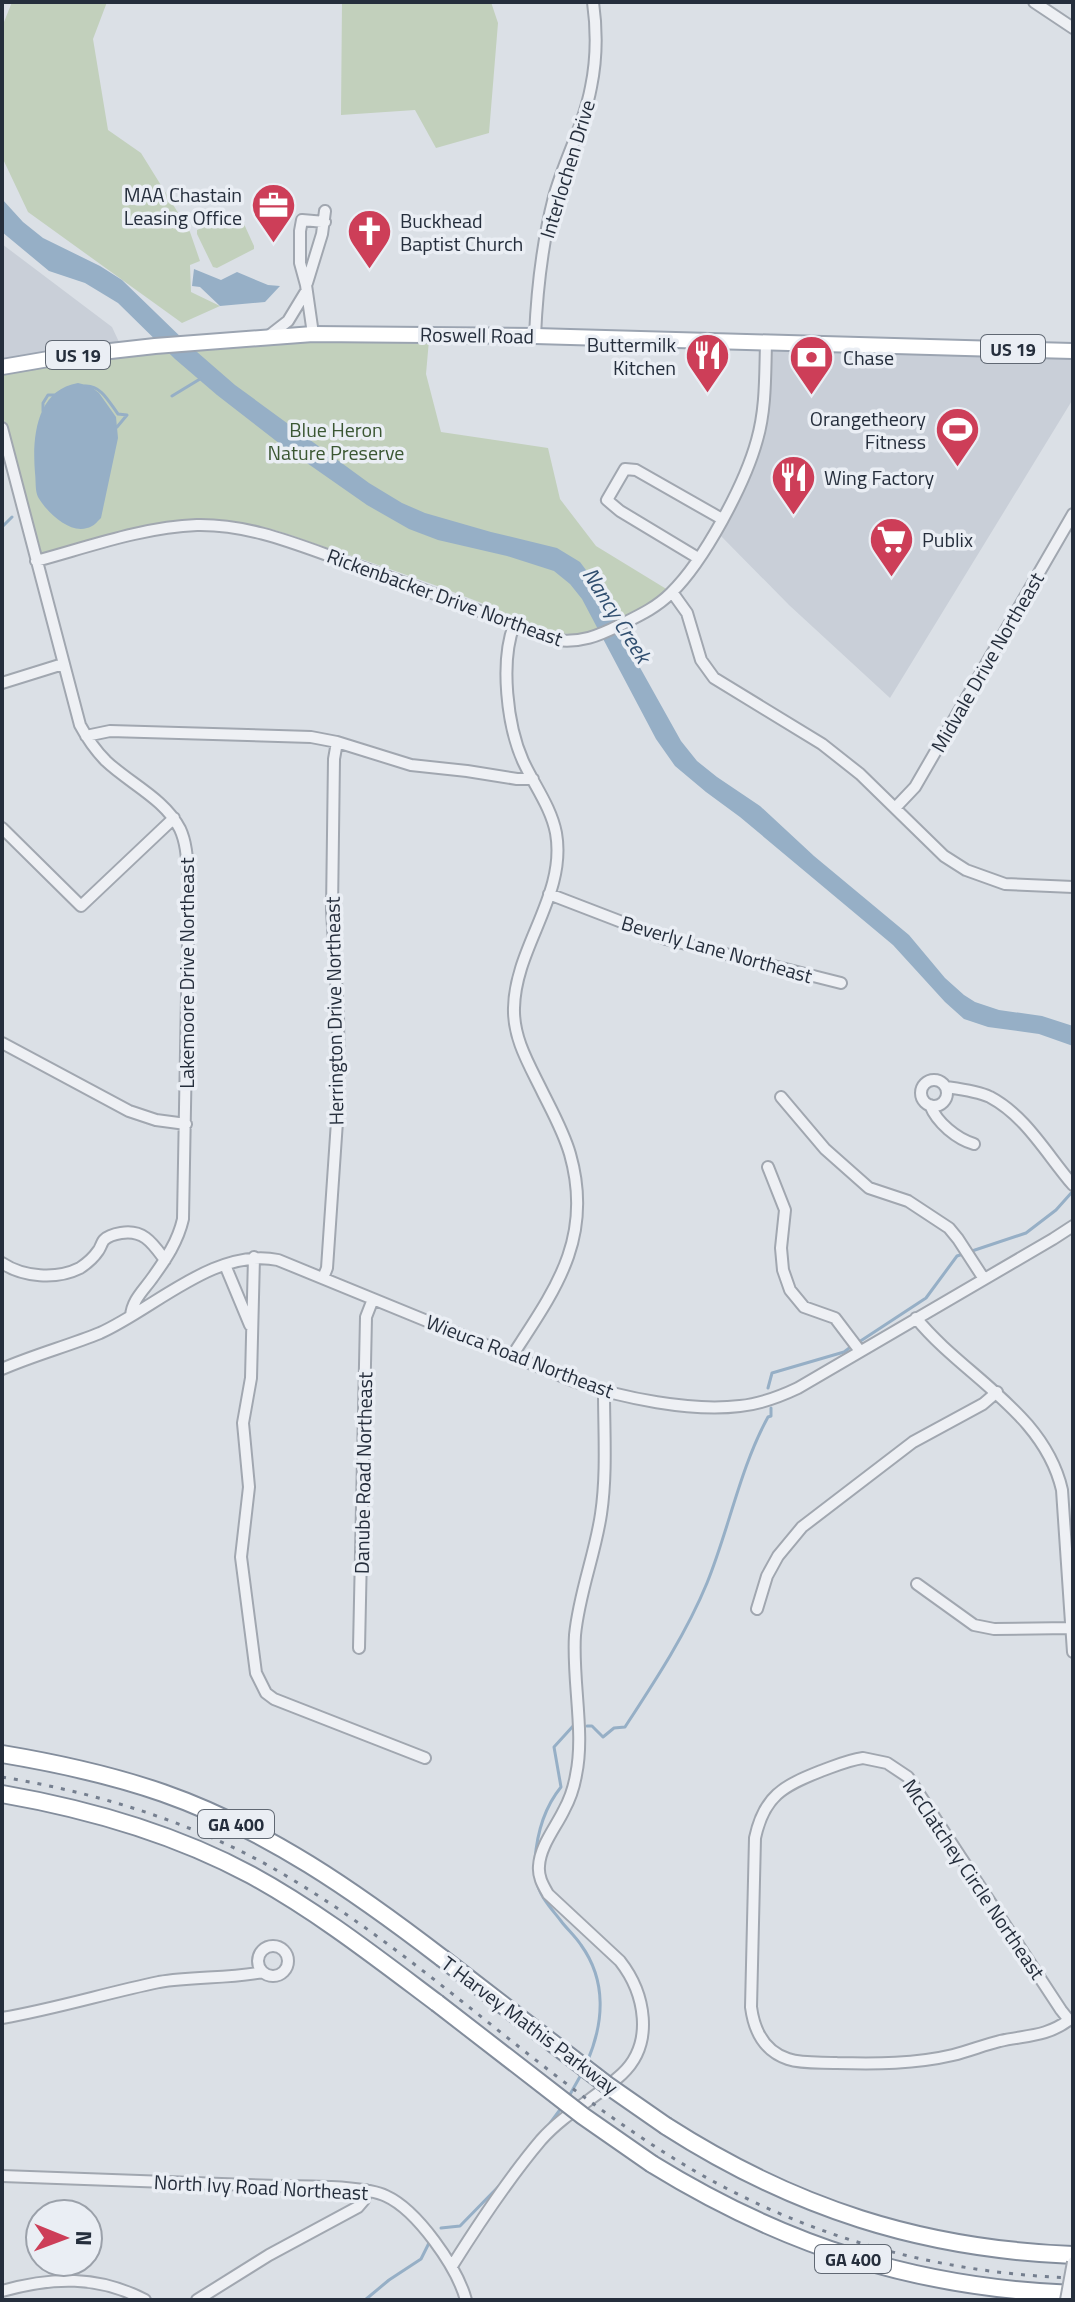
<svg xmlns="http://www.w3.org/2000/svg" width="1075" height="2302" viewBox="0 0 1075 2302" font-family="'Titillium Web',sans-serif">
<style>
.built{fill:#c9cfd8}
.green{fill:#c2d0bc}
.water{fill:#96afc6}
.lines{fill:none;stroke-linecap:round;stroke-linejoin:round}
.stream{stroke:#96afc6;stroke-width:3}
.minor-casing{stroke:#a1a7b0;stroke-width:14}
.major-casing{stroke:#9ba4b1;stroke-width:18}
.highway-casing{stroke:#838d9c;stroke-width:20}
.minor{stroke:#eef0f4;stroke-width:10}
.major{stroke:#fff;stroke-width:14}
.highway{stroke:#fff;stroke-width:16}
.rail{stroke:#757f8f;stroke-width:3;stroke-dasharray:4 8;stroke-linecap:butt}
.minor-bridge-casing{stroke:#a1a7b0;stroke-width:14;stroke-linecap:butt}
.highway-bridge-casing{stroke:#838d9c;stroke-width:20;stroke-linecap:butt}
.minor-bridge{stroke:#eef0f4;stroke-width:10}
.highway-bridge{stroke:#fff;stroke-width:16}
.labels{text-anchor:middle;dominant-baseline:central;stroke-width:7;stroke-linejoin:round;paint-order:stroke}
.shield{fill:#eaeef4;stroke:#606873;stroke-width:2}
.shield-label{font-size:18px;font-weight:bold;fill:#252e3c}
.street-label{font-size:20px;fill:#252e3c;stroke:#eaeef4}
.poi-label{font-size:20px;fill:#252e3c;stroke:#eaeef4;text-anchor:start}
.park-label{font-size:20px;fill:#3b5733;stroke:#eaeef4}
.water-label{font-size:22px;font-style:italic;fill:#304e6f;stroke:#eaeef4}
</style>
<rect width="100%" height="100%" fill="#dbe0e6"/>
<path class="built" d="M2,244L112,327L119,342L107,346L2,363Z
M770,341L1073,350V399L890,698L789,605L719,534L754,466L762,439Z"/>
<path class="green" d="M12,2H107L93,39L108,130L141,153L190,232L200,261L190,265L191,292L220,306L182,323L28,212L2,157V27Z
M342,2H491L498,23L489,133L436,148L415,110L341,115Z
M236,212L239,213L254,246V249L217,268L213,267L197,234V230Z
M317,338L429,340L426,374L441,432L548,448L560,499L596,546L668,590C646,608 600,636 570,634C544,633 504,613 479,602C428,582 377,564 325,547C296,537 267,525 237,523C169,517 105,538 40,554L2,412V373L67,361Z"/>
<path class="water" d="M2,199L23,222L43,238L100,266L122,280L189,345L235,385L369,483L402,503L425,513L491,532L557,548L580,562L598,586L614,621L681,741L697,761L717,777L760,806L814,856L909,935L945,978L964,995L975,1002L999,1010L1042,1016L1073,1026V1046L1039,1034L988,1027L964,1019L945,1002L893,945L740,817L706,792L675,766L656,739L582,599L570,584L554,571L507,556L438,540L409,529L367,505L284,447L217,395L175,359L118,303L85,283L49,271L2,232Z
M194,269L221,280L237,272L268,285L280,286L265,302L220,306L200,287L192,286Z
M78,383L90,386L99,393L116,417L118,438L101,518C97,522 93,527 87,528C69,534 46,511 38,497C35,491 36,481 35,473C32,438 36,390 78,383Z"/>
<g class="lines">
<path class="stream" d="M85,386C101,385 109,402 118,414L127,415L117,427
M172,396L200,379
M43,411V403L48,395H55
M2,527L12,517
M859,1342L926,1298L957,1256L1026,1233L1056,1210L1073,1191
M768,1388L772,1373L844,1352L852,1346
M587,1726H592L603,1737L614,1728L625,1727C655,1681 686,1634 707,1583C729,1529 740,1468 768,1417L771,1416V1408
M535,1860C537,1832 544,1808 561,1787L554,1747L574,1725
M536,1879C539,1896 551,1908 561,1921C567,1929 575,1936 581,1945C607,1981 604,2023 587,2062
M568,2098L582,2073
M545,2130L562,2107
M441,2228L460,2226L500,2185
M365,2300L389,2280L421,2259L429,2243"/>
<defs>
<path id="minor" d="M1034,2L1073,28
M307,283L322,234L325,211
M313,334L306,285L300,263V231L302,220L325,222
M270,335L288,321L305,293
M535,336C537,289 542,244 554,197C564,160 584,125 591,87C597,58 597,31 593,2
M2,428L80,725C87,738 95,750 106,761C129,783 165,799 180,829C188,846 187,867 189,885L183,1219C178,1241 166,1259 153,1277C144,1290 132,1300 131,1316
M698,558L620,511L607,500L625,469L636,470L722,519
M36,561C88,547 143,527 197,525C249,524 296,544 344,561C416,586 486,614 556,640C581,643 598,636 620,625C638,616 656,608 671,593C704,561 745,484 757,440C766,409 765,376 766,344
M672,592L687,613L701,660L714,678L822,744L860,774L944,856L966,870L1005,884L1073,887
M2,683L63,664
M86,736L110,731L311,737L337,742L411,765L467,771L517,779H533
M896,807L915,787L1073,514
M2,828L81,906L174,818
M549,894L666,939L841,983
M2,1043L129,1111L156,1120L186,1124
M921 1093a13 13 0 1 1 26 0a13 13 0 1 1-26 0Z
M946,1087C960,1089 977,1091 990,1097C1026,1116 1047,1155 1073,1185
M781,1097L825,1149L869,1188L908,1201L949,1228L958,1239L984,1279
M930,1105C937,1123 957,1139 974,1144
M768,1167L785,1210L781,1248L783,1270L790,1290L804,1307L835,1318L860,1351
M254,1257L251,1378L243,1423L249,1487L241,1557L256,1673L266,1693L274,1699L425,1758
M2,1263C23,1277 56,1280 80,1268C86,1264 94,1257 98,1251C100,1249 102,1242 104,1240C108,1236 115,1234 121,1233C144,1229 153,1244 165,1260
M225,1265L250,1325
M323,1278L327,1268L339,1092L338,1014L332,910L334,759L337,742
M916,1318C963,1376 1044,1412 1062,1490L1073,1652
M512,1356C555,1290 594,1238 570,1154C564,1133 553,1113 543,1093C530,1066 513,1039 514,1008C515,947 567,895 556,833C551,807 534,785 523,761C507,725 500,662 514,625
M2,1369C34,1355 68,1346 100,1333C154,1309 215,1247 278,1260L576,1382C622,1398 691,1412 740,1406C761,1404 779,1397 798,1388L1053,1239L1073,1226
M917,1584L974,1625L994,1629L1071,1628
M757,1609L767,1576L778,1556L802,1527L913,1442L983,1404L997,1392
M359,1648L366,1317L373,1299
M863,1758L887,1763L908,1777L1061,2010L1069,2020C1046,2037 1027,2035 1000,2041C984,2045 969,2051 953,2055C915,2064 876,2064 837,2063C821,2062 803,2064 788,2059C764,2051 754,2030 751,2007L755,1838C764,1796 783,1786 821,1771C835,1766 848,1760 863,1758Z
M258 1961a15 15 0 1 1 30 0a15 15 0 1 1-30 0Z
M2,2018C55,2009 106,1993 159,1982C193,1976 228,1979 263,1972
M2,2176C94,2179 185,2183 277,2186C305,2187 363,2185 386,2196C417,2210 457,2267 466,2300
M452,2266C479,2223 508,2179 541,2140C565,2113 596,2098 622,2074C655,2043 645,1993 620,1961L548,1894C543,1885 538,1877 539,1866C540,1846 556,1827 564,1810C570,1799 574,1787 576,1775C585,1733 572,1680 575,1635C579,1593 595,1555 601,1514C607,1474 604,1432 604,1392
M2,2291C52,2277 98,2275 145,2300
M197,2300L269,2255L358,2207L364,2200L366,2190"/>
<path id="major" d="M2,367L66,356L155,346L313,334L535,336L1073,351"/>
<path id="highway" d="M2,1754C56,1763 111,1775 163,1793C266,1829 356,1892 442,1958
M2,1794C88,1809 173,1833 251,1875C317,1911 377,1958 437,2003
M666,2126C794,2208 921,2249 1073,2255
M652,2164C785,2246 916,2288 1073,2294"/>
</defs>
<use href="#minor" class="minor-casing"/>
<use href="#major" class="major-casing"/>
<use href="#highway" class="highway-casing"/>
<use href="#minor" class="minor"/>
<use href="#major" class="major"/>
<use href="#highway" class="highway"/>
<path class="rail" d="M2,1777C92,1792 179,1818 260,1861C416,1946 539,2080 693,2170C810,2238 938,2273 1073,2278"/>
<defs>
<path id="minor-bridge" d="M1066,2300L1073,2262"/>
<path id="highway-bridge" d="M442,1958L607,2085L666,2126
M437,2003L583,2116L652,2164"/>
</defs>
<use href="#minor-bridge" class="minor-bridge-casing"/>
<use href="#highway-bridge" class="highway-bridge-casing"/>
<use href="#minor-bridge" class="minor-bridge"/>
<use href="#highway-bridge" class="highway-bridge"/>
</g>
<defs>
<symbol id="office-pin" viewBox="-11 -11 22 30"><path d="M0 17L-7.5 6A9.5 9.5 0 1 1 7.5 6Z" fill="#cd3e58" stroke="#eaeef4"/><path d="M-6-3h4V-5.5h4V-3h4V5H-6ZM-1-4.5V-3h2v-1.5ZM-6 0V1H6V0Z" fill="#fff"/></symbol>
<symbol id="church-pin" viewBox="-11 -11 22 30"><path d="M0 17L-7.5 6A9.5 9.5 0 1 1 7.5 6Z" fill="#cd3e58" stroke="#eaeef4"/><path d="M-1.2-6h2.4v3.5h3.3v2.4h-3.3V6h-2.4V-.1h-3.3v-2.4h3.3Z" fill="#fff"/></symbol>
<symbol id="restaurant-pin" viewBox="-11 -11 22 30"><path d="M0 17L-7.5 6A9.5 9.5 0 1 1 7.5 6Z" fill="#cd3e58" stroke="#eaeef4"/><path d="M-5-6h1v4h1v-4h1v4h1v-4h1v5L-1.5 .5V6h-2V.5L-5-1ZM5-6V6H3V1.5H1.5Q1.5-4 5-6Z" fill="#fff"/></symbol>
<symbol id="bank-pin" viewBox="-11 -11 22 30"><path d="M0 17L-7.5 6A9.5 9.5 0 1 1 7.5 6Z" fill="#cd3e58" stroke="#eaeef4"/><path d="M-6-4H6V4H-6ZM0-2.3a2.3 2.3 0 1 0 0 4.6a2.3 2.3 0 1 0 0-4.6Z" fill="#fff"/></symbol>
<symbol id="stadium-pin" viewBox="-11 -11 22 30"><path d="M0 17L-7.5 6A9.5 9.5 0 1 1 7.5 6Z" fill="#cd3e58" stroke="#eaeef4"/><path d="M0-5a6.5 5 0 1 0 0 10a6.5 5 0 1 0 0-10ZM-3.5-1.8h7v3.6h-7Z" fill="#fff"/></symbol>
<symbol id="supermarket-pin" viewBox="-11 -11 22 30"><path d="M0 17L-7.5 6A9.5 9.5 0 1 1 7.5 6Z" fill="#cd3e58" stroke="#eaeef4"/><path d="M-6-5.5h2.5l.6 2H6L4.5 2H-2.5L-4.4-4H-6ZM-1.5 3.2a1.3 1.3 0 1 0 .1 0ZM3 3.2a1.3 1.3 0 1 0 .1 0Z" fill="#fff"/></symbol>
</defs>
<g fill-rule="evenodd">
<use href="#office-pin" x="248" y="180" width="51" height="69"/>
<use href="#church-pin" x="344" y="206" width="51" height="69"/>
<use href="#restaurant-pin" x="682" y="330" width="51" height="69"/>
<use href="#bank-pin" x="786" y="332" width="51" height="69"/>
<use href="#stadium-pin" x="932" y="404" width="51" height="69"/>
<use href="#restaurant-pin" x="768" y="452" width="51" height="69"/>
<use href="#supermarket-pin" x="866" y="514" width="51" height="69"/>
</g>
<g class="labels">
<g class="shield">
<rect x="981" y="335" width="64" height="28" rx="6"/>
<rect x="46" y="341" width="64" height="28" rx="6"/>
<rect x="198" y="1810" width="76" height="28" rx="6"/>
<rect x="815" y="2245" width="76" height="28" rx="6"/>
</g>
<g class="shield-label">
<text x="1013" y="349">US 19</text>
<text x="78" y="355">US 19</text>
<text x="236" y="1824">GA 400</text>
<text x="853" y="2259">GA 400</text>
</g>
<g class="street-label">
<text transform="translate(567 169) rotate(-73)">Interlochen Drive</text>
<text transform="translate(477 335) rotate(1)">Roswell Road</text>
<text transform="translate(445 597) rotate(20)">Rickenbacker Drive Northeast</text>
<text transform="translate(987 662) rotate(-60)">Midvale Drive Northeast</text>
<text transform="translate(717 949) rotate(16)">Beverly Lane Northeast</text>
<text transform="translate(186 973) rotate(-90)">Lakemoore Drive Northeast</text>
<text transform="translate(334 1011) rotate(-91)">Herrington Drive Northeast</text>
<text transform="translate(520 1356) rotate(21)">Wieuca Road Northeast</text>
<text transform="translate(363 1473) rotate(-89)">Danube Road Northeast</text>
<text transform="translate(974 1879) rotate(56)">McClatchey Circle Northeast</text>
<text transform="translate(530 2025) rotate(37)">T Harvey Mathis Parkway</text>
<text transform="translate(261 2187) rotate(3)">North Ivy Road Northeast</text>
</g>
<g class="poi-label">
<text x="242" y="194" text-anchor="end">MAA Chastain<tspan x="242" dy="23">Leasing Office</tspan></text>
<text x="400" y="220">Buckhead<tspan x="400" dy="23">Baptist Church</tspan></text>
<text x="676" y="344" text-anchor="end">Buttermilk<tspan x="676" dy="23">Kitchen</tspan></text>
<text x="843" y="357">Chase</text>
<text x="926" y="418" text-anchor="end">Orangetheory<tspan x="926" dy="23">Fitness</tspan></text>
<text x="824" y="477">Wing Factory</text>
<text x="922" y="539">Publix</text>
</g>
<g class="park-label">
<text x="336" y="429">Blue Heron<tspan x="336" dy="23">Nature Preserve</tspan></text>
</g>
<g class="water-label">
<text transform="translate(617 615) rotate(58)">Nancy Creek</text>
</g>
</g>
<rect width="1075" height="2302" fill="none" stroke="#252e3c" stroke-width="8"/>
<g transform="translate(64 2238) rotate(91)"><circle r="38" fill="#eaeef4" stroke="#9ba1aa" stroke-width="2"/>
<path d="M0-6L14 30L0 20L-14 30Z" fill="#cd3e58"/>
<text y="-12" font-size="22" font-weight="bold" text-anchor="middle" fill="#252e3c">N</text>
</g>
</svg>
